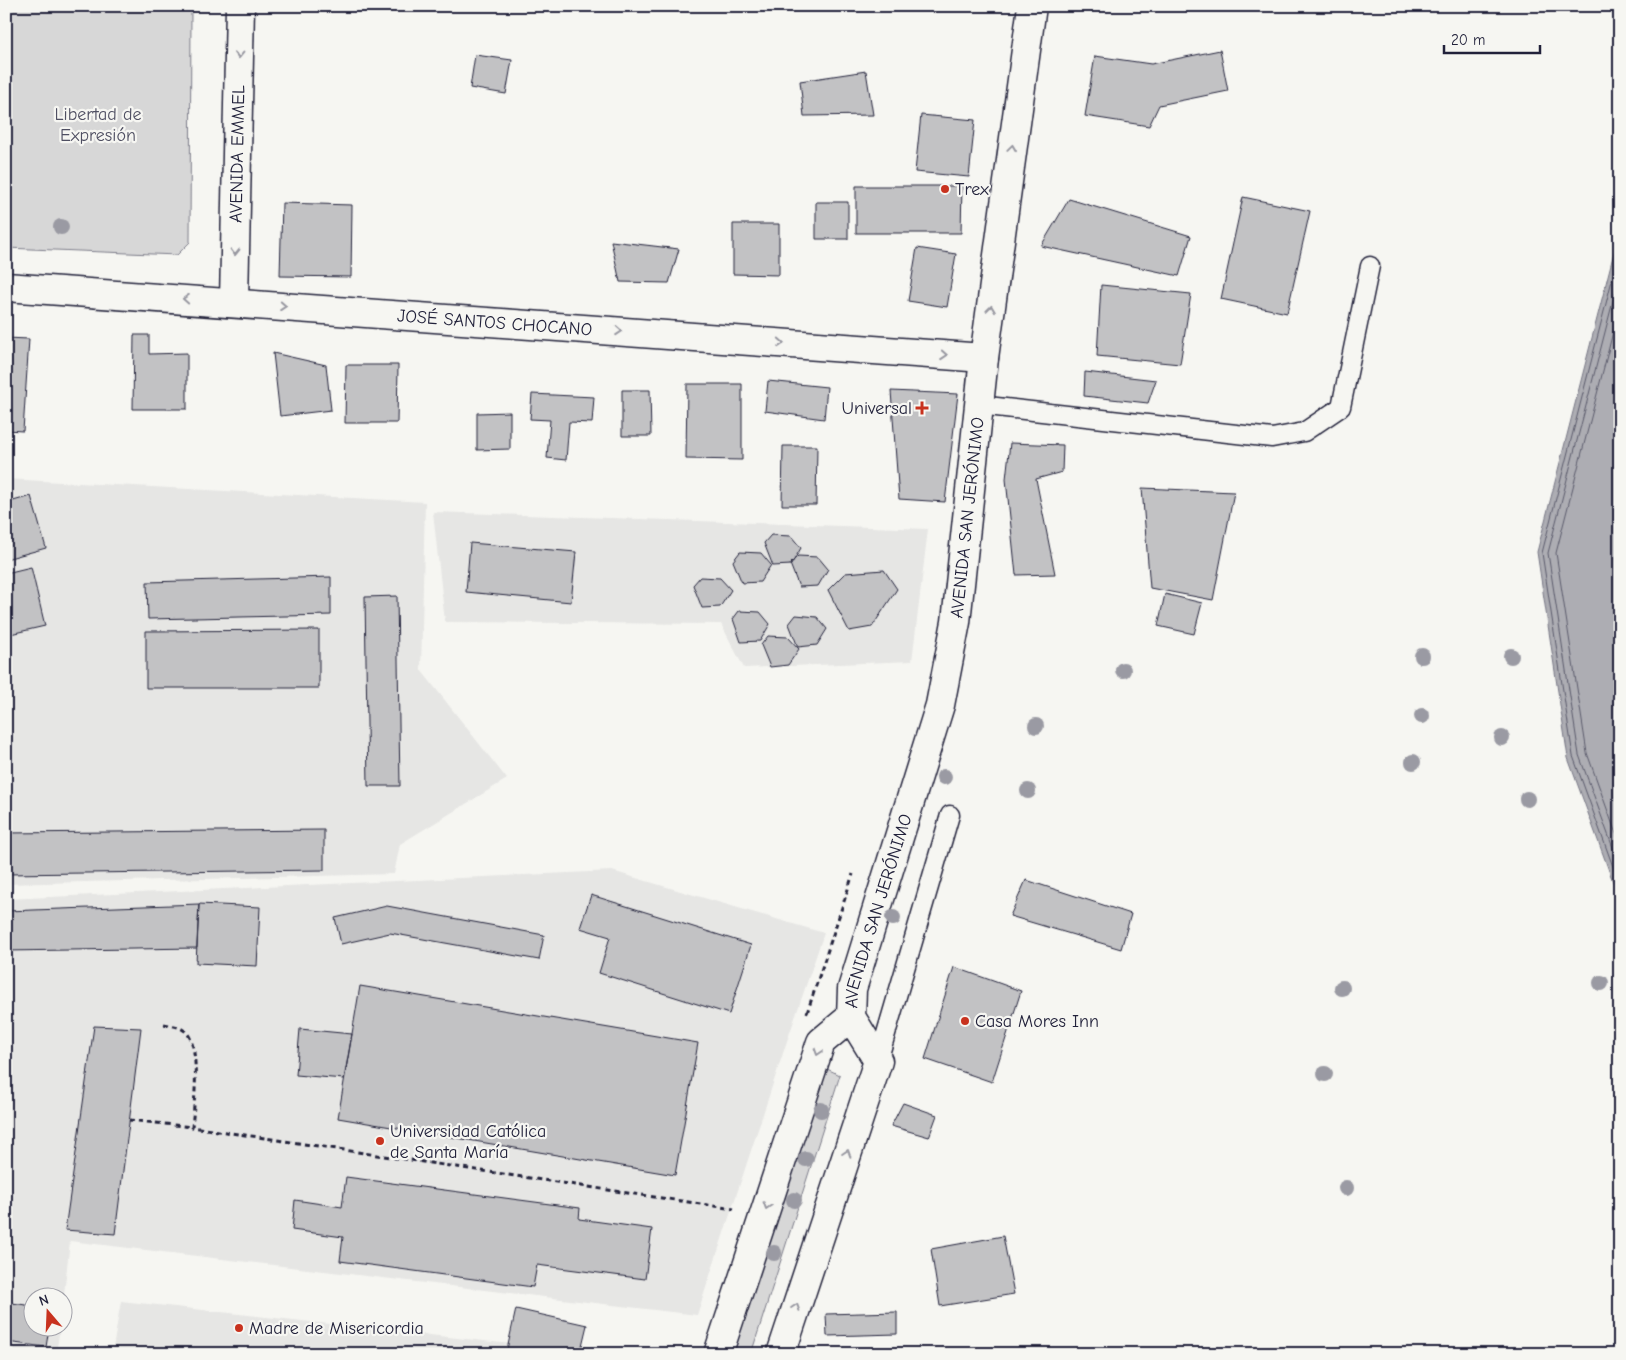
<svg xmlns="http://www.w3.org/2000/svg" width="1626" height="1360" viewBox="0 0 1626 1360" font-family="'Comic Neue',sans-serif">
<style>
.built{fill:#e6e6e4}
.green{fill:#d7d7d7;stroke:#7c7c89}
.water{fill:#adadb3;stroke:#757583}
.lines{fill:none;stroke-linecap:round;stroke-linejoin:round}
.shore{stroke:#5a5a6b;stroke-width:1}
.building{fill:#c2c2c4;stroke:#22223b}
.lane-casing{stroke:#22223b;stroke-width:21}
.secondary-casing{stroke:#22223b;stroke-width:31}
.path{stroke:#22223b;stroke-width:3;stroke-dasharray:5 4;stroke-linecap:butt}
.lane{stroke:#f6f6f2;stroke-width:18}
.secondary{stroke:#f6f6f2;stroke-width:28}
.tree{fill:#9a9aa3}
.oneway{stroke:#9797a0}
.poi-dot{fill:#c8321e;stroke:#f6f6f2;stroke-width:2}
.labels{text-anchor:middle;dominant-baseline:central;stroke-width:4.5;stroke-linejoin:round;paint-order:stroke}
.park-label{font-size:18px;fill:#4f4f62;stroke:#f6f6f2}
.street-label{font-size:18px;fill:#22223b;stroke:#f6f6f2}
.poi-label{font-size:18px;fill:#22223b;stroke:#f6f6f2;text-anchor:start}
</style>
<rect width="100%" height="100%" fill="#f6f6f2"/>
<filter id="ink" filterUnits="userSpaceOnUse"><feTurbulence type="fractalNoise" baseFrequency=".02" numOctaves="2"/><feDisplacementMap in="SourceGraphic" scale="10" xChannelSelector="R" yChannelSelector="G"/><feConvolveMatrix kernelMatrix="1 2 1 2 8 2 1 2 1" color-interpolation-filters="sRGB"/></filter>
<g filter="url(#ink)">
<path class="built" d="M6,479L425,502L421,670L507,779L400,844L394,874L6,884Z
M433,512L928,529L912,661L744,668L721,624L445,622Z
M612,871L824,933L787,1041L697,1315L70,1241L63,1303L62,1298H32V1328H60L56,1354H6V899Z
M121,1301L602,1354H112Z"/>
<path class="green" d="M6,6H191L190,242L177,255L6,248Z
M827,1069L840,1075L751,1354H731Z"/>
<path class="water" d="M1620,229V901L1568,758L1537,552Z"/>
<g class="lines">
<path class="shore" d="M1620,249L1542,553L1573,756L1620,886
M1620,274L1548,553L1579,755L1620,867
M1620,305L1556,553L1587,753L1620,845"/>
</g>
<path class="building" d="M1220,50L1228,91L1159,105L1149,126L1085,116L1095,56L1151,64Z
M475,55L512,60L506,94L470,88Z
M866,71L873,115L804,116L800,81Z
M921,115L975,120L969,177L915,172Z
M856,186H962L961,233H856Z
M1243,197L1310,211L1287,313L1221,299Z
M1069,199L1191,236L1179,276L1041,246Z
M816,202H848V239H816Z
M282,203L352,205L351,277L280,276Z
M733,224H779V275L733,274Z
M611,241L679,249L669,283L620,282Z
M917,248L956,254L947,307L908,301Z
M1101,285L1191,294L1180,364L1097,356Z
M134,335H149V354L187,353V409H133Z
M6,338L29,339L23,431L6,430Z
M273,353L326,365L331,410L280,416Z
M346,365H398L397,423H345Z
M1085,372L1156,380L1148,403L1084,396Z
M768,381L827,387L824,419L765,411Z
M687,384H742V460L686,459Z
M622,390H650L651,436H622Z
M891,391L958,394L945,502L899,499Z
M532,394L594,397L592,423L569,422L566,460L547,458L550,420L530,419Z
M510,412V449L477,450V413Z
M1010,443L1063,445L1062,472L1036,479L1055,574L1016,575L1006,479Z
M783,446H817L816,505H782Z
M1142,488L1234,492L1213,600L1150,588Z
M31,496L46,548L6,559V503Z
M771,535L791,536L801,548L791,565L773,566L764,543Z
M470,543L576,552L571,602L466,592Z
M740,552L761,553L771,565L760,582L742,583L733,561Z
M798,556L818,557L828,569L818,586L799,587L790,564Z
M31,567L45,626L6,635V573Z
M884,570L897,589L872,627L849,631L828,590L845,573Z
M331,577V615L148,619L147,582Z
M700,577L720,578L731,590L720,607L702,608L693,585Z
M1165,594L1202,603L1194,634L1158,626Z
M397,596L400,786H368L365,597Z
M739,611L760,612L770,624L760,641L741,642L733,619Z
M796,615L817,617L827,629L817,645L798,647L789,624Z
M319,630V688H146V631Z
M768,636L788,637L799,649L788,665L770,667L761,645Z
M324,830V870L6,874V833Z
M1026,880L1131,914L1121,949L1010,916Z
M591,895L751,945L729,1014L599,973L610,937L580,928Z
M199,904L197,948L6,951V911Z
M199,904L260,907L257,966L196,963Z
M387,906L544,935L539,960L390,933L341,944L335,918Z
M954,967L1021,991L992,1082L925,1059Z
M360,986L698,1043L675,1175L338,1118Z
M94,1026L141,1028L115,1234L65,1230Z
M300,1029L352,1034L344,1079L296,1075Z
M903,1103L937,1115L929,1137L891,1126Z
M346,1177L580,1208L579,1219L652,1229L645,1279L537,1265L533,1287L340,1261L343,1237L292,1230L295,1200L342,1207Z
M1003,1236L1014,1294L940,1306L931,1249Z
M6,1302L32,1306V1328H49L46,1347L6,1342Z
M516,1309L587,1325L580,1354H506Z
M897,1312V1334L827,1336L826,1314Z"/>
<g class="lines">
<defs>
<path id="lane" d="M979,405L1272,438L1304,432L1341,407L1370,266
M878,1061L950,815"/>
<g id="secondary">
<path id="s1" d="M6,287L984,358"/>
<path id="s2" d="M234,302L240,6"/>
<path d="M718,1354L821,1042L851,1017"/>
<path id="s3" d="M781,1354L878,1061L851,1017L852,989L940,705L956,622L984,358L1032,6"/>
</g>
</defs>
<use href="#lane" class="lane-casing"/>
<use href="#secondary" class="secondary-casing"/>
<path class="path" d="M807,1013L853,874
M164,1024C172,1026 180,1026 186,1032C201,1046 194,1107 192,1127L734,1209
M129,1120L192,1127"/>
<use href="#lane" class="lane"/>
<use href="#secondary" class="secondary"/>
</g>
<g class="tree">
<circle cx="61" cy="227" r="8"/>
<circle cx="1422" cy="656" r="8"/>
<circle cx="1511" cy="656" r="8"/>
<circle cx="1123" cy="670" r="8"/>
<circle cx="1422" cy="716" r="8"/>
<circle cx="1036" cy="726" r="8"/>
<circle cx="1502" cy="738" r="8"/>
<circle cx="1413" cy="762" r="8"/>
<circle cx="944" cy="777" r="8"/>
<circle cx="1028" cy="791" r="8"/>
<circle cx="1527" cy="799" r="8"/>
<circle cx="893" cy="918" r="8"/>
<circle cx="1601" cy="983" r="8"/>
<circle cx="1342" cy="988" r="8"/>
<circle cx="1325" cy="1074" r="8"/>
<circle cx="821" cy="1110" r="8"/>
<circle cx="806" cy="1159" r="8"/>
<circle cx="1346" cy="1188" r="8"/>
<circle cx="794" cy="1200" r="8"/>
<circle cx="774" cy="1253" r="8"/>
</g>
<defs><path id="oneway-chevron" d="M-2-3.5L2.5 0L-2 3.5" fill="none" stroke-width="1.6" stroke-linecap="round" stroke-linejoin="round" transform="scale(1.25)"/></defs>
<g class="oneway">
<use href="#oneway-chevron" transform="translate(239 55) rotate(91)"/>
<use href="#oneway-chevron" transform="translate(1012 148) rotate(-82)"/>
<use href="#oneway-chevron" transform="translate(235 252) rotate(91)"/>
<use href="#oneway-chevron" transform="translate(186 299) rotate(-176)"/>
<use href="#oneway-chevron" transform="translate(283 306) rotate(4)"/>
<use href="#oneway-chevron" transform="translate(991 309) rotate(-82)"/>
<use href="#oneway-chevron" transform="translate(619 331) rotate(4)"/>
<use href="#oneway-chevron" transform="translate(781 343) rotate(4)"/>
<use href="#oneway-chevron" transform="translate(944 355) rotate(4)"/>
<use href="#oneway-chevron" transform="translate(818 1052) rotate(108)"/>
<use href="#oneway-chevron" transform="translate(847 1153) rotate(-72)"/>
<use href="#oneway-chevron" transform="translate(767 1206) rotate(108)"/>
<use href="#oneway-chevron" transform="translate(796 1307) rotate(-72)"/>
</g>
</g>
<g class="poi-dot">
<circle cx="945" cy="189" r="5"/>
<path d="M919.5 400.5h5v5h5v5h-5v5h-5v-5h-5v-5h5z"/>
<circle cx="965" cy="1021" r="5"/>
<circle cx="380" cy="1141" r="5"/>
<circle cx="239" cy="1328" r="5"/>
</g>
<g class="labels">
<g class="park-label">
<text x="98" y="114">Libertad de<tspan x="98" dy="21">Expresión</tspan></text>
</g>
<g class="street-label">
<text stroke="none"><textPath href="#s2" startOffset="148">AVENIDA EMMEL</textPath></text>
<text stroke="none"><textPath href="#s1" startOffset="490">JOSÉ SANTOS CHOCANO</textPath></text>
<text stroke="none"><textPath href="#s3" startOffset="875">AVENIDA SAN JERÓNIMO</textPath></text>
<text stroke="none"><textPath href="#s3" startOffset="470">AVENIDA SAN JERÓNIMO</textPath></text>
</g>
<g class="poi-label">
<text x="955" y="189">Trex</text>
<text x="912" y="408" text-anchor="end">Universal</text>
<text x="975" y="1021">Casa Mores Inn</text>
<text x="390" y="1131">Universidad Católica<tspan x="390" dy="21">de Santa María</tspan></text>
<text x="249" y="1328">Madre de Misericordia</text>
</g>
</g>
<rect width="1626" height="1360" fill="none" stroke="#f6f6f2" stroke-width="25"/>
<rect x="12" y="12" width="1601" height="1335" fill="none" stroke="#22223b" stroke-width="2" filter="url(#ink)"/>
<g transform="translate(48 1312) rotate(341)"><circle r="24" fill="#f6f6f2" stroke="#a1a1a9"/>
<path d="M0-4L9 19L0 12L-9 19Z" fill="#c8321e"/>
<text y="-8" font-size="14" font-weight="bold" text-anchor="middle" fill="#22223b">N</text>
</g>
<path d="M1444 45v8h96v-8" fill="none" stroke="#22223b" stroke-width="2.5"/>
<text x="1451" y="45" font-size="15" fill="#22223b" stroke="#f6f6f2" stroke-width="4" paint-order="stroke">20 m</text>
</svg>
